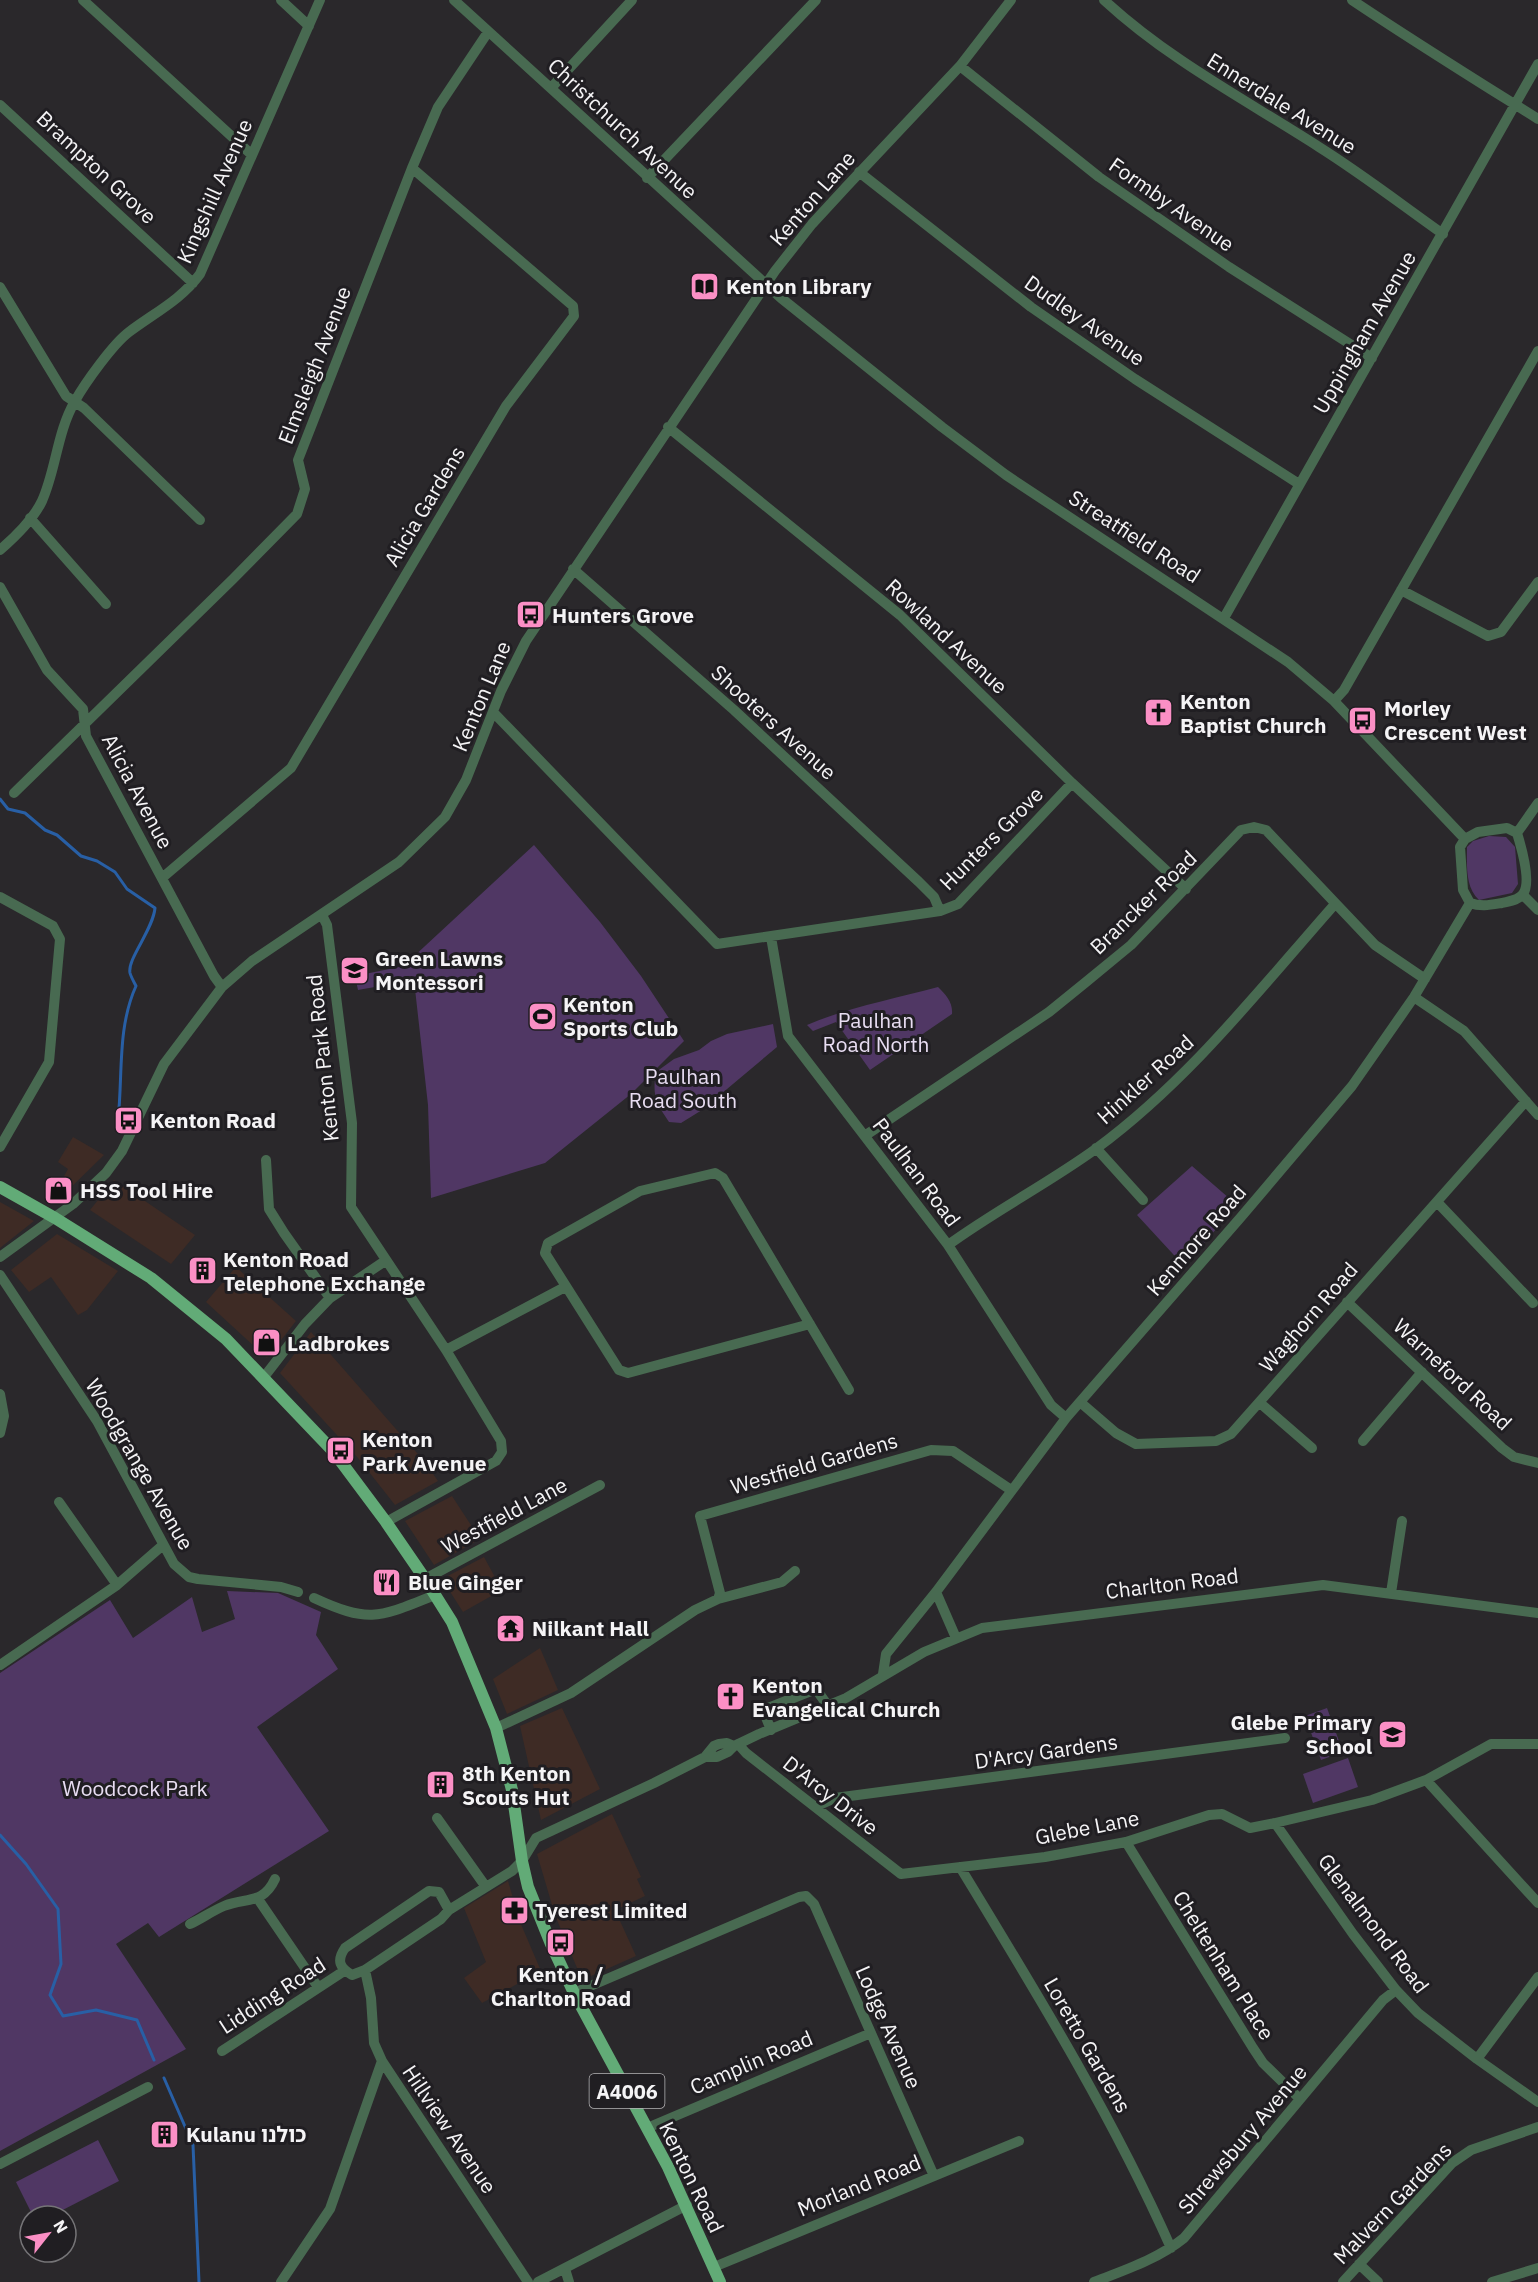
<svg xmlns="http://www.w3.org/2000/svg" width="1538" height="2282" viewBox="0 0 1538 2282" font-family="'IBM Plex Sans','Noto Sans Hebrew',sans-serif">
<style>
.commercial{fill:#3e2b25}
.green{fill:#503764}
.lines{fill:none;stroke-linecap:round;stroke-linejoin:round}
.stream{stroke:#285fa5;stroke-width:3}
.minor{stroke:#486a51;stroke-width:10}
.major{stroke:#62ab77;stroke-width:12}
.labels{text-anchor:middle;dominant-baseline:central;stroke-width:6;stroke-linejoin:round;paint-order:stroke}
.shield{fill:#201e22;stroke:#b5b4b6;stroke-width:1.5}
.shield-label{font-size:20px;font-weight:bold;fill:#f5f4f6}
.street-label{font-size:21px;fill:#f5f4f6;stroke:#201e22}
.poi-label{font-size:21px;font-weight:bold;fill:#f5f4f6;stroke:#201e22;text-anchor:start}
.park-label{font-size:21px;fill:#e8ddf2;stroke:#201e22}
</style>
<rect width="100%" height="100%" fill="#2a282b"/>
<path class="commercial" d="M73,1137L104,1155L56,1202L51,1199L68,1169L58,1162Z
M114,1180L195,1235L171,1264L90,1210Z
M0,1202L34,1221L0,1248Z
M57,1234L118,1271L87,1310L78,1315L51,1277L29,1292L11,1270Z
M236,1267L296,1321L267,1358L206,1302Z
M311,1332L424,1461L438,1481L395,1505L358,1458L280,1373Z
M452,1496L480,1539L434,1565L405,1521Z
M484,1557L502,1590L463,1612L442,1579Z
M540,1648L558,1690L507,1714L493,1679Z
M562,1708L600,1789L541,1820L520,1726Z
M612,1814L641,1877L637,1879L645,1896L615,1910L636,1956L582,1980L555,1915L537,1854Z
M508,1881L520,1922L541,1971L482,2003L464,1978L486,1962L464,1908Z"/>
<path class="green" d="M1489,836L1506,837L1515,847L1518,884L1512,893L1479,900C1465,887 1467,865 1467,847L1473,841Z
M534,845L600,922L641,976L684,1041L631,1094L545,1163L431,1198L428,1105L414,980L358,990L355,976L409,965L411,959Z
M938,987C946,995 953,1002 952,1014L870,1070L836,1022L813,1031L807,1025C849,1007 894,999 938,987Z
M773,1024L777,1047L702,1110L681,1123L669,1122C656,1103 652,1096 656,1072L674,1059L699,1050L711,1041L727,1034Z
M1192,1166L1237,1205L1184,1266L1137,1215Z
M227,1591L278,1593L321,1612L316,1635L338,1669L257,1727L329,1831L159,1937L148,1923L116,1944L186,2049L0,2151V1673L110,1600L133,1638L192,1597L202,1632L235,1619Z
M1327,1708L1343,1752L1321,1760L1305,1716Z
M1348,1758L1358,1787L1313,1803L1303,1774Z
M98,2140L119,2181L51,2216H33L16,2182Z"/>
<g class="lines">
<path class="stream" d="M0,799L8,809L25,813L45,830L57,835L81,856L97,861L115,872L127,889L155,908C153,930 127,959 130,973C131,977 134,982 136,986C117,1028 123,1075 118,1120
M0,1835L26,1864L58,1909L61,1964L50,1995L63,2016L96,2010L137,2020L154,2060
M164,2078L193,2145L199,2282"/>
<path class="minor" d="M83,0L252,155
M281,0L309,26
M454,0L781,298L942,427L1006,475L1288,662L1334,701L1465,839
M1104,0C1169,60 1246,100 1319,147C1362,174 1402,205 1443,234
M1352,0C1413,41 1476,80 1538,119
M960,66L1099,177L1229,267L1372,358
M551,88L632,0
M0,105L193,283
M859,172L1031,307L1135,379L1299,484
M647,178L816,0
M0,287L66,396L84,408L200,520
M668,427L900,615L1072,783L1186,889
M30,518L106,604
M0,550C15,537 33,520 42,501C56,470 57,432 75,401C85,383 113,344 129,332C154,313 181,300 200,274L320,0
M573,569L734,710L919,882L934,897L940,911
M0,587L47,670L83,709L86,736L214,976L222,987
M1401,590L1488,636L1501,632L1538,582
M1224,618L1538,64
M1334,701L1344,690L1538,351
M493,712L717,944L940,911L958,904L1072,783
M14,793L233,579L297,514L305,489L298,460L412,168L438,107L488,32
M1507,828L1517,833C1521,846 1532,882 1523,894C1519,900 1510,901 1502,903C1490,905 1481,907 1470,903L1463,890L1460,847L1465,839L1478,832Z
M1517,833L1538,803
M162,878L291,768L506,406L574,316L573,306L412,168
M1523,895L1538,910
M0,897L53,926L60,939L49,1062L0,1147
M322,915L327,925L352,1123L351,1207L446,1350L501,1441L502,1452L496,1461L386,1522
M771,937L788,1036L948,1245L1051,1405L1066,1418
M1414,997L1464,1031L1538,1115
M866,1135L1049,1012L1086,982L1131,945L1241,830L1254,827L1266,830L1375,945L1425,979
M1096,1148L1143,1200
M266,1160L269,1209L284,1233L330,1298
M1437,1202L1533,1303
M948,1245C996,1210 1049,1183 1097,1148C1189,1080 1259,990 1335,904
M0,1257L73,1204L106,1173L122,1151L164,1064L222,987L252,961L399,862L445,817L466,780L501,691L526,641L775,271L812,224L847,186L960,66L1011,0
M0,1275L97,1421L174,1564L189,1577L198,1579L281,1587L298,1592
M1347,1302L1502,1448L1514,1457L1538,1463
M810,1324L628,1373L619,1370L545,1253L548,1243L640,1191L715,1173L723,1178L849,1390
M446,1350L565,1287
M264,1377L305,1324L330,1298L385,1261
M0,1394L4,1416L0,1433
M1080,1402L1116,1433L1136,1444L1216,1441L1231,1434L1526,1101
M1260,1403L1312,1448
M1363,1441L1422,1372
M59,1502L117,1585
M425,1579L600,1485
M936,1592L956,1638
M1391,1593L1402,1521
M314,1598C370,1624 380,1617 435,1595
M718,1599L720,1593L700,1516L931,1450L953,1451L1011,1490
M0,1665L117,1585L163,1545
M883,1674L886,1654L936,1592L1066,1418L1241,1217L1352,1086L1414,997L1470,903
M496,1728L571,1693L695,1610L718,1599L782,1582L795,1571
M771,1730L763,1710L816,1689L828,1706
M738,1744L746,1753L901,1874L1045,1857L1126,1842L1209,1815L1222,1814L1250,1828L1275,1823L1372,1800L1426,1780L1491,1744H1538
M705,1757H717L728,1752L734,1746L759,1734L846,1698L924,1652L982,1628L1323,1585L1538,1613
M1426,1780L1538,1903
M815,1807L835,1798L1285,1738
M437,1818L486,1887
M1275,1823L1353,1934L1396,1990L1418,2013L1477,2059L1538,2102
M1126,1842L1253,2048L1263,2063L1300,2099
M960,1867C1036,1992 1112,2115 1171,2248
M258,1899L318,1987
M449,1910L439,1892L429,1891L345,1948C336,1961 340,1968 352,1975L365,1970L441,1919L449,1910L512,1871L522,1861L536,1838L654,1783L705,1757L714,1746L719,1744L727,1743L734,1746
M190,1924C201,1919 212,1911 224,1906C246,1897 263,1905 275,1879
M365,1970L371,1998L374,2043L382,2061L528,2282
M574,1993L799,1897L806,1896L814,1904L934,2176
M222,2051L344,1971
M1477,2059L1538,1977
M647,2128L871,2033
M0,2164L148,2087
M1359,2264L1378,2282
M714,2267L1019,2141
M565,2269L569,2282
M281,2282L330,2209L382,2061
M538,2282L687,2205
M1094,2282C1125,2270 1158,2259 1184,2238L1383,2000L1396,1990
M1343,2282L1452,2163L1471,2150L1538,2127
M1492,2282L1538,2268"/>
<path class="major" d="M0,1187L55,1218L151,1278L226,1339L333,1451L386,1522L425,1579L452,1622L496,1728L512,1790L522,1861L528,1887L551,1944L574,1993L668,2167L720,2282"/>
</g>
<defs>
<symbol id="library-square" viewBox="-11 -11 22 22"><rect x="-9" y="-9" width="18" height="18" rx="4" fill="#fb8fc5" stroke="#201e22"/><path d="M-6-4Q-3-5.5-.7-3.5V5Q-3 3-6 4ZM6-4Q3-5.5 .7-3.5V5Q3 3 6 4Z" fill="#111"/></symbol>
<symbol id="bus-square" viewBox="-11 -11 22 22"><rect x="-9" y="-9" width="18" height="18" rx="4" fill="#fb8fc5" stroke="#201e22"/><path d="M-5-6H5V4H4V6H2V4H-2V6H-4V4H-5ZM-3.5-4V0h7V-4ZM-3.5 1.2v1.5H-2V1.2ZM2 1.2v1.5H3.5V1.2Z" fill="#111"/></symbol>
<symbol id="church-square" viewBox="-11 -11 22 22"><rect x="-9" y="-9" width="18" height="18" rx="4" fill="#fb8fc5" stroke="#201e22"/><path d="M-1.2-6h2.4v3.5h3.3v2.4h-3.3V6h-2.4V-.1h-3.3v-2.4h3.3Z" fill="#111"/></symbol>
<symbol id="school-square" viewBox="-11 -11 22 22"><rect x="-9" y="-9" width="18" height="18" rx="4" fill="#fb8fc5" stroke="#201e22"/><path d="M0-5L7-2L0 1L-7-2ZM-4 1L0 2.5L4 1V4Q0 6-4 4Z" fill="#111"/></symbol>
<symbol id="stadium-square" viewBox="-11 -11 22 22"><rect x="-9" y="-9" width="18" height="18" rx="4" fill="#fb8fc5" stroke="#201e22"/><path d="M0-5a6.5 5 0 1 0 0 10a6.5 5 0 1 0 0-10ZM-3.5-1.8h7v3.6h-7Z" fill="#111"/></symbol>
<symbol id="shop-square" viewBox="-11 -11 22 22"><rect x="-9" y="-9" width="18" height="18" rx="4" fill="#fb8fc5" stroke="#201e22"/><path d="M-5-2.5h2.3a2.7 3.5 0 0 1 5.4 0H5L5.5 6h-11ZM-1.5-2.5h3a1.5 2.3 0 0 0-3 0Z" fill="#111"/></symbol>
<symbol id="building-square" viewBox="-11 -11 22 22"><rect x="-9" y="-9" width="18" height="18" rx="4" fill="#fb8fc5" stroke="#201e22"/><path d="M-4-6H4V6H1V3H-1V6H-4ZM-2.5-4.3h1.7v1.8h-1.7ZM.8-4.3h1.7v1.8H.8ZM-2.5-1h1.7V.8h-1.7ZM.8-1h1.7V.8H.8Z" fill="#111"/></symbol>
<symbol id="restaurant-square" viewBox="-11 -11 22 22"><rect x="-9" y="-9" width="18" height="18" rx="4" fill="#fb8fc5" stroke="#201e22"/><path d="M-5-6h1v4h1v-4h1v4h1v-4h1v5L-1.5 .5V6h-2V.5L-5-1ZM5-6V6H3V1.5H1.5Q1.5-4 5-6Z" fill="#111"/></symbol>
<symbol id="temple-square" viewBox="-11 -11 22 22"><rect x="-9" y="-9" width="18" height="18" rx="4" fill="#fb8fc5" stroke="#201e22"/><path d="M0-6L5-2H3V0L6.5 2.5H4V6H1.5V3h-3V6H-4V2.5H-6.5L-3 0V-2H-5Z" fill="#111"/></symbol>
<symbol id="pharmacy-square" viewBox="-11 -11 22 22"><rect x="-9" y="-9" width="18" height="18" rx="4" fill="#fb8fc5" stroke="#201e22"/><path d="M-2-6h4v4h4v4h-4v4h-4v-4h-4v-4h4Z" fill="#111"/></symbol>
</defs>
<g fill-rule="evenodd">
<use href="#library-square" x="688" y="270" width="33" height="33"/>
<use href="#bus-square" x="514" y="598" width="33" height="33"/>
<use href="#church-square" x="1142" y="696" width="33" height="33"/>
<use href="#bus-square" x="1346" y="704" width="33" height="33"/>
<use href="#school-square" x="338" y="954" width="33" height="33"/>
<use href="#stadium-square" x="526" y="1000" width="33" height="33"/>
<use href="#bus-square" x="112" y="1104" width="33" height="33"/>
<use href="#shop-square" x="42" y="1174" width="33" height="33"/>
<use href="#building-square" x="186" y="1254" width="33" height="33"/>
<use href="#shop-square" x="250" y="1326" width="33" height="33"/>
<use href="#bus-square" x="324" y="1434" width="33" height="33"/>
<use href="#restaurant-square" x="370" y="1566" width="33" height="33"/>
<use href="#temple-square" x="494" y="1612" width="33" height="33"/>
<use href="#church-square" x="714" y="1680" width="33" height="33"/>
<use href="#school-square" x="1376" y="1718" width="33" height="33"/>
<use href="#building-square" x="424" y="1768" width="33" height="33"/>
<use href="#pharmacy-square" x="498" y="1894" width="33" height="33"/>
<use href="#bus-square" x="544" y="1926" width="33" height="33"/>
<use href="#building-square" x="148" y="2118" width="33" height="33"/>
</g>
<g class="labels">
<rect class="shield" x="589.5" y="2074" width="75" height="34" rx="4.5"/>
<g class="shield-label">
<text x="627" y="2091">A4006</text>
</g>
<g class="street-label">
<text transform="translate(1282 103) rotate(32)">Ennerdale Avenue</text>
<text transform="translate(623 128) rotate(43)">Christchurch Avenue</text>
<text transform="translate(97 167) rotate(43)">Brampton Grove</text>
<text transform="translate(214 191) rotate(-66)">Kingshill Avenue</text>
<text transform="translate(812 198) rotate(-49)">Kenton Lane</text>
<text transform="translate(1172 204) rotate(35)">Formby Avenue</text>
<text transform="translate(1085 320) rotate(35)">Dudley Avenue</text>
<text transform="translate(1364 332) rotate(-60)">Uppingham Avenue</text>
<text transform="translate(314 365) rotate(-69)">Elmsleigh Avenue</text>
<text transform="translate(424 506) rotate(-59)">Alicia Gardens</text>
<text transform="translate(1135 536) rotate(33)">Streatfield Road</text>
<text transform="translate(947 636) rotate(43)">Rowland Avenue</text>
<text transform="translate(481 696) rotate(-67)">Kenton Lane</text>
<text transform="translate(774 722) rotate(42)">Shooters Avenue</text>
<text transform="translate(138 791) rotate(62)">Alicia Avenue</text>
<text transform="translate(991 838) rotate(-45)">Hunters Grove</text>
<text transform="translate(1143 902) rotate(-44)">Brancker Road</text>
<text transform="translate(322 1058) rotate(-96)">Kenton Park Road</text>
<text transform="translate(1145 1079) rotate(-42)">Hinkler Road</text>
<text transform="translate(917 1172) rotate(53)">Paulhan Road</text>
<text transform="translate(1196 1240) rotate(-49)">Kenmore Road</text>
<text transform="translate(1308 1317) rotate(-49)">Waghorn Road</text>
<text transform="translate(1453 1374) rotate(43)">Warneford Road</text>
<text transform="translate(814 1463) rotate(-16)">Westfield Gardens</text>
<text transform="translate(140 1464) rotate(60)">Woodgrange Avenue</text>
<text transform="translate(504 1515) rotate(-28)">Westfield Lane</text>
<text transform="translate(1172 1583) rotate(-7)">Charlton Road</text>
<text transform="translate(1046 1751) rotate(-8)">D'Arcy Gardens</text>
<text transform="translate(831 1795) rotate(38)">D'Arcy Drive</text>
<text transform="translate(1087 1827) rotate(-11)">Glebe Lane</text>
<text transform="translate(1374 1923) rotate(53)">Glenalmond Road</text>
<text transform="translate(1224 1965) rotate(58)">Cheltenham Place</text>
<text transform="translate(272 1995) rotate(-33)">Lidding Road</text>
<text transform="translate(889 2027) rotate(66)">Lodge Avenue</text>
<text transform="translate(1088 2045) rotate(60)">Loretto Gardens</text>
<text transform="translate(751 2062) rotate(-23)">Camplin Road</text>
<text transform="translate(450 2129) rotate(56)">Hillview Avenue</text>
<text transform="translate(1242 2139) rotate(-50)">Shrewsbury Avenue</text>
<text transform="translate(692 2177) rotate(64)">Kenton Road</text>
<text transform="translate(859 2185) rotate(-22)">Morland Road</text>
<text transform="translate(1392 2203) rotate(-46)">Malvern Gardens</text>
</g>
<g class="poi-label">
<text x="726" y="286">Kenton Library</text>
<text x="552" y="615">Hunters Grove</text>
<text x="1180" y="701">Kenton<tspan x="1180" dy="24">Baptist Church</tspan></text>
<text x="1384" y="708">Morley<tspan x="1384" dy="24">Crescent West</tspan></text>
<text x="375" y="958">Green Lawns<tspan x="375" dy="24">Montessori</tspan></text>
<text x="563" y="1004">Kenton<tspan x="563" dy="24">Sports Club</tspan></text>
<text x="150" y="1120">Kenton Road</text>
<text x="80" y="1190">HSS Tool Hire</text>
<text x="223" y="1259">Kenton Road<tspan x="223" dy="24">Telephone Exchange</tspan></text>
<text x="287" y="1343">Ladbrokes</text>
<text x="362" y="1439">Kenton<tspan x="362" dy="24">Park Avenue</tspan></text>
<text x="408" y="1582">Blue Ginger</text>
<text x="532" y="1628">Nilkant Hall</text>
<text x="752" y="1685">Kenton<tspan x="752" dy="24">Evangelical Church</tspan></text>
<text x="1372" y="1722" text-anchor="end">Glebe Primary<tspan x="1372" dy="24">School</tspan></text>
<text x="462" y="1773">8th Kenton<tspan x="462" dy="24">Scouts Hut</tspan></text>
<text x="535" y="1910">Tyerest Limited</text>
<text x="561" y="1974" text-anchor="middle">Kenton /<tspan x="561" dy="24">Charlton Road</tspan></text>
<text x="186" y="2134">Kulanu כולנו</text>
</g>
<g class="park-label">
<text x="876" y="1020">Paulhan<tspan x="876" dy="24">Road North</tspan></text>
<text x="683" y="1076">Paulhan<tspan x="683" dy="24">Road South</tspan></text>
<text x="135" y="1788">Woodcock Park</text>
</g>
</g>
<g transform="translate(48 2234) rotate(59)"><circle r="28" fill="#201e22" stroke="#757477" stroke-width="1.5"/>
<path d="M0-4.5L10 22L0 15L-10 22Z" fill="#fb8fc5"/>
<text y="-9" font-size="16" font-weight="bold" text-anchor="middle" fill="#f5f4f6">N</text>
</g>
</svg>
